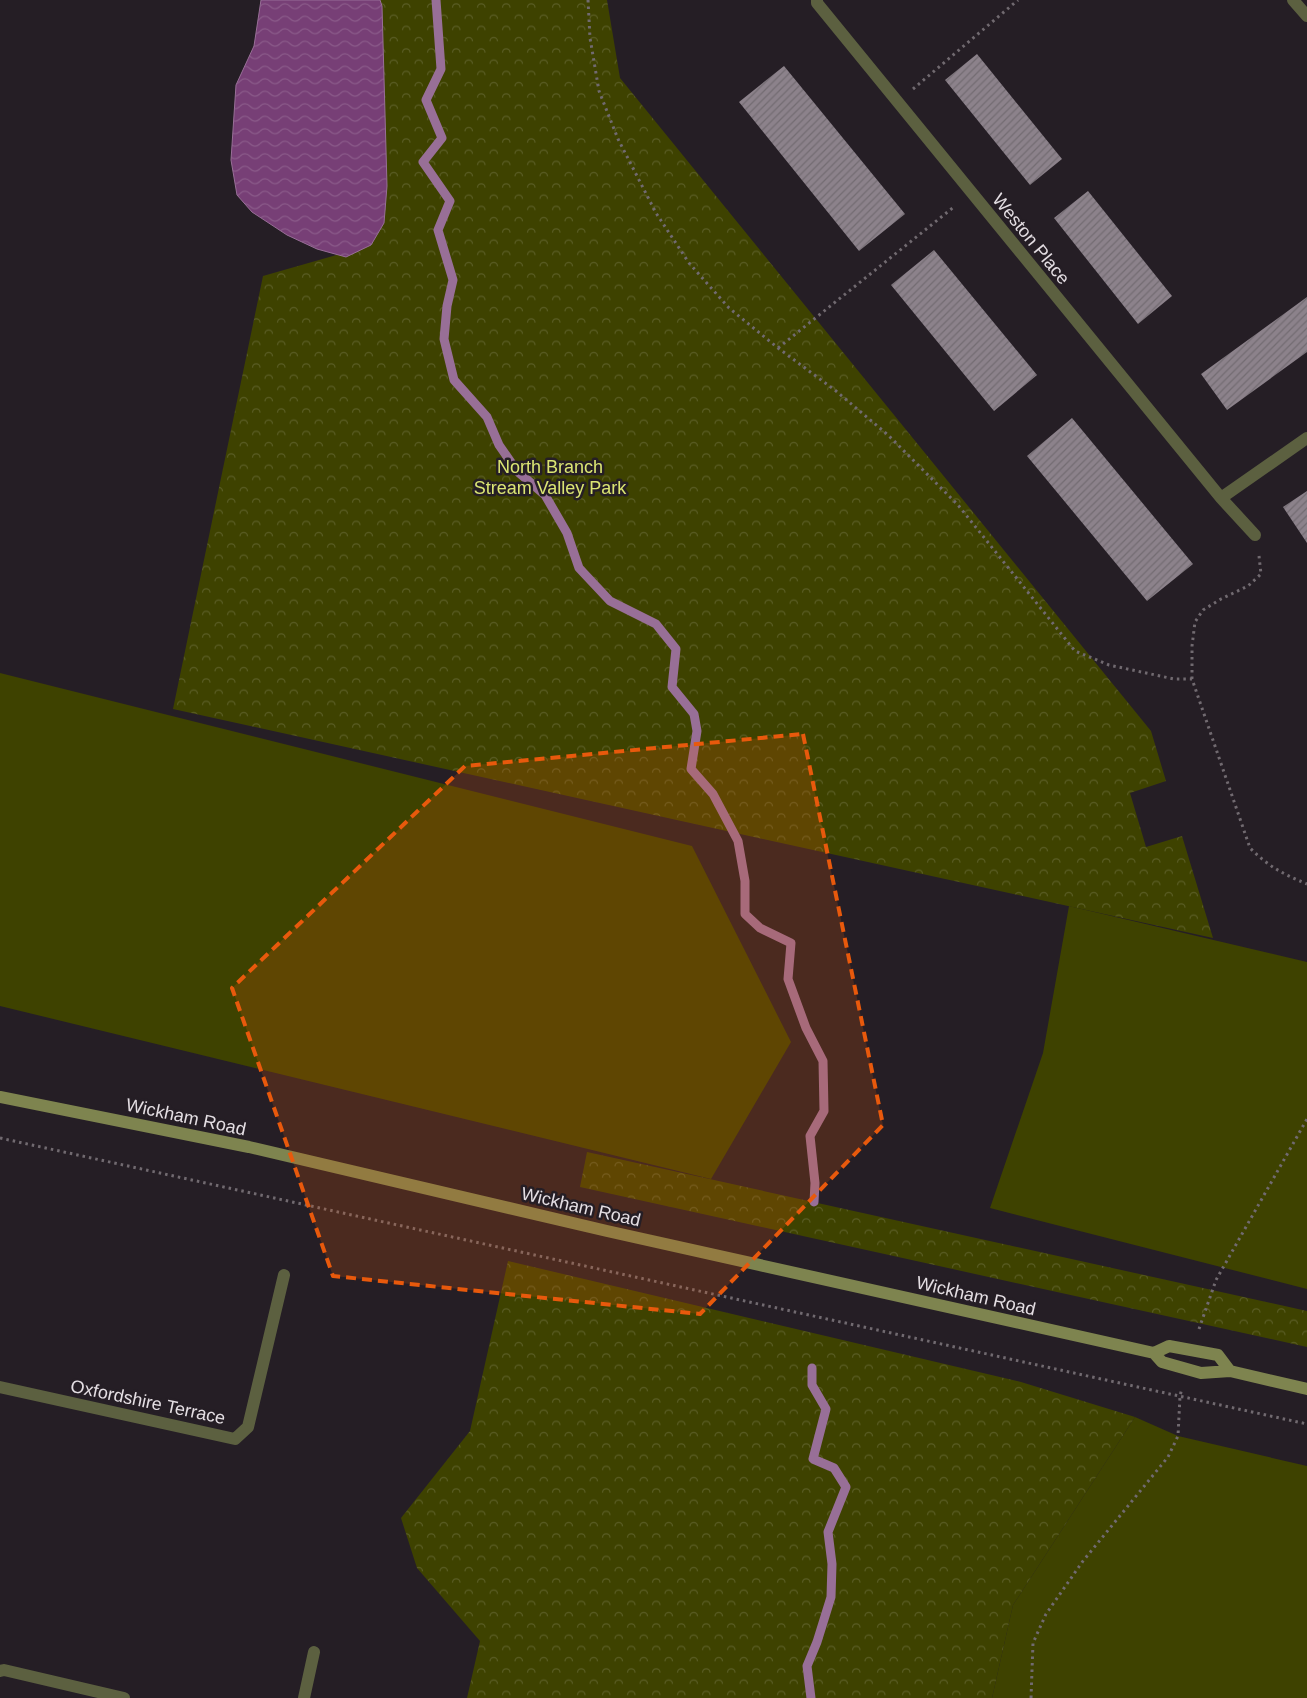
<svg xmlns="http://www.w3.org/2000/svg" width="1307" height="1698" viewBox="0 0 1307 1698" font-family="Arial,sans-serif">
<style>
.grass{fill:#3e4200}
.forest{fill:url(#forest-crowns)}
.water{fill:url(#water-waves);stroke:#986f97}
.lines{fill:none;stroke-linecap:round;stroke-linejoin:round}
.stream{stroke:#986f97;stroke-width:9}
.building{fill:url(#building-hatch)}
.path{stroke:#716a70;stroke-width:3;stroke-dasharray:2.5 4;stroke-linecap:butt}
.street{stroke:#5c6040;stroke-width:12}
.secondary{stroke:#7e844f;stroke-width:12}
.marked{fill:#e8590c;fill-opacity:0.2;stroke:#e8590c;stroke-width:4;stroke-dasharray:10 6;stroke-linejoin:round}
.labels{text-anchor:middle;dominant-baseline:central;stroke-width:5;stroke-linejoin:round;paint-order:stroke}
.street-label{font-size:18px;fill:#e4dee3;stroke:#251e25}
.park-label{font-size:18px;fill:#dbe573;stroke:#251e25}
</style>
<defs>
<pattern id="forest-crowns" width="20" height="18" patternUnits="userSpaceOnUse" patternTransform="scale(1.25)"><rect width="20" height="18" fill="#3e4200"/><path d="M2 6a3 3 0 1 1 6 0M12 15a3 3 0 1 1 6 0" fill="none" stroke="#5a5d25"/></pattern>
<pattern id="water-waves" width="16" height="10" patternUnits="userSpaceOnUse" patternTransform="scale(1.25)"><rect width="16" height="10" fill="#773f76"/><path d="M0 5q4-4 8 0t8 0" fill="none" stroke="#8a5a89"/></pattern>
<pattern id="building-hatch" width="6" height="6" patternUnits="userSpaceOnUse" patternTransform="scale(1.25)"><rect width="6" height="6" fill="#8c828b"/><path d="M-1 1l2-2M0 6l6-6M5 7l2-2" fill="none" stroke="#736c72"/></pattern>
</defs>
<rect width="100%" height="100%" fill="#251e25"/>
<path class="grass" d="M0,673L692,846L791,1042L711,1179L0,1006Z
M1069,906L1307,962V1289L990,1208L1043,1053Z
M1135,1417L1178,1436L1307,1466V1698H992L1013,1605Z"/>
<path class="forest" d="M370,0H607L620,78L1151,731L1166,781L1130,793L1146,847L1182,836L1213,938L173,709L263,276L340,254Z
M587,1152L1307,1311V1347L580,1187Z
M508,1261L1021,1382L1135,1417L1013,1605L992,1698H467L480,1641L417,1568L401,1518L470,1431Z"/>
<path class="water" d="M261,0H380L382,6L387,186L384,223L371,245L346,257L317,249L287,235L252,212L237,195L231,160L236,85L254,46Z"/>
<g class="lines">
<path class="stream" d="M436,0L441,69L426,100L442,138L423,162L450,201L438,230L453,280L447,306L444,339L454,380L487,417L499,445L517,471L545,495L567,533L579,568L610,601L656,624L676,649L672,687L694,714L697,731L691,769L713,794L738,841L745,881V914L760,928L791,943L788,979L806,1028L823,1061L824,1111L810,1136L815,1183L814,1202
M811,1698L807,1666L817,1642L831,1597L832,1564L828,1532L846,1487L834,1468L813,1459L826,1409L812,1385V1368"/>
</g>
<path class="building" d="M977,54L1062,159L1030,185L945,80Z
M784,66L905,214L859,251L739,102Z
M1088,191L1172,296L1138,324L1054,218Z
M934,250L1037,375L994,411L891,285Z
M1307,297V352L1227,410L1201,374Z
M1072,418L1193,564L1147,601L1027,456Z
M1307,491V543L1283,507Z"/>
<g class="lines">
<path class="path" d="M588,0L590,38L599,91L618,139L656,213L689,263L729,308L778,348L836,391L888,435L958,505L1075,651L1109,665L1174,679H1192L1250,848C1269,867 1283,874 1307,884
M913,89L1018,0
M778,348L955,206
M1192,679V646L1195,622L1203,610L1221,599L1248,586L1261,574L1259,556
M0,1138L1307,1424
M1199,1329L1216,1280L1307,1119
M1031,1698L1033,1643L1046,1614L1083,1561L1168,1457L1178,1436L1180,1396L1182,1388"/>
<path class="street" d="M817,0V3L1221,498L1255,535
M1293,0L1307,16
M1221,498L1307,438
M0,1387L235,1439L248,1427L284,1275
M0,1671L4,1670L124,1698
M304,1698L314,1652"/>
<path class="secondary" d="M0,1097L249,1147L607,1231L1154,1353L1162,1362L1201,1373L1230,1371L1307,1389
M1154,1353L1169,1346L1218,1355L1230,1371"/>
</g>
<path class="marked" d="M803,734L883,1125L700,1314L333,1276L232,988L465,766Z"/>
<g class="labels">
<g class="street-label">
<text transform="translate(1031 239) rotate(51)">Weston Place</text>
<text transform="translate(186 1117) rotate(12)">Wickham Road</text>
<text transform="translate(581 1207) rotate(13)">Wickham Road</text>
<text transform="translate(976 1296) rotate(13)">Wickham Road</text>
<text transform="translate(148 1402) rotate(12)">Oxfordshire Terrace</text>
</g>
<g class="park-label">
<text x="550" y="467">North Branch<tspan x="550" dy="21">Stream Valley Park</tspan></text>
</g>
</g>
</svg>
